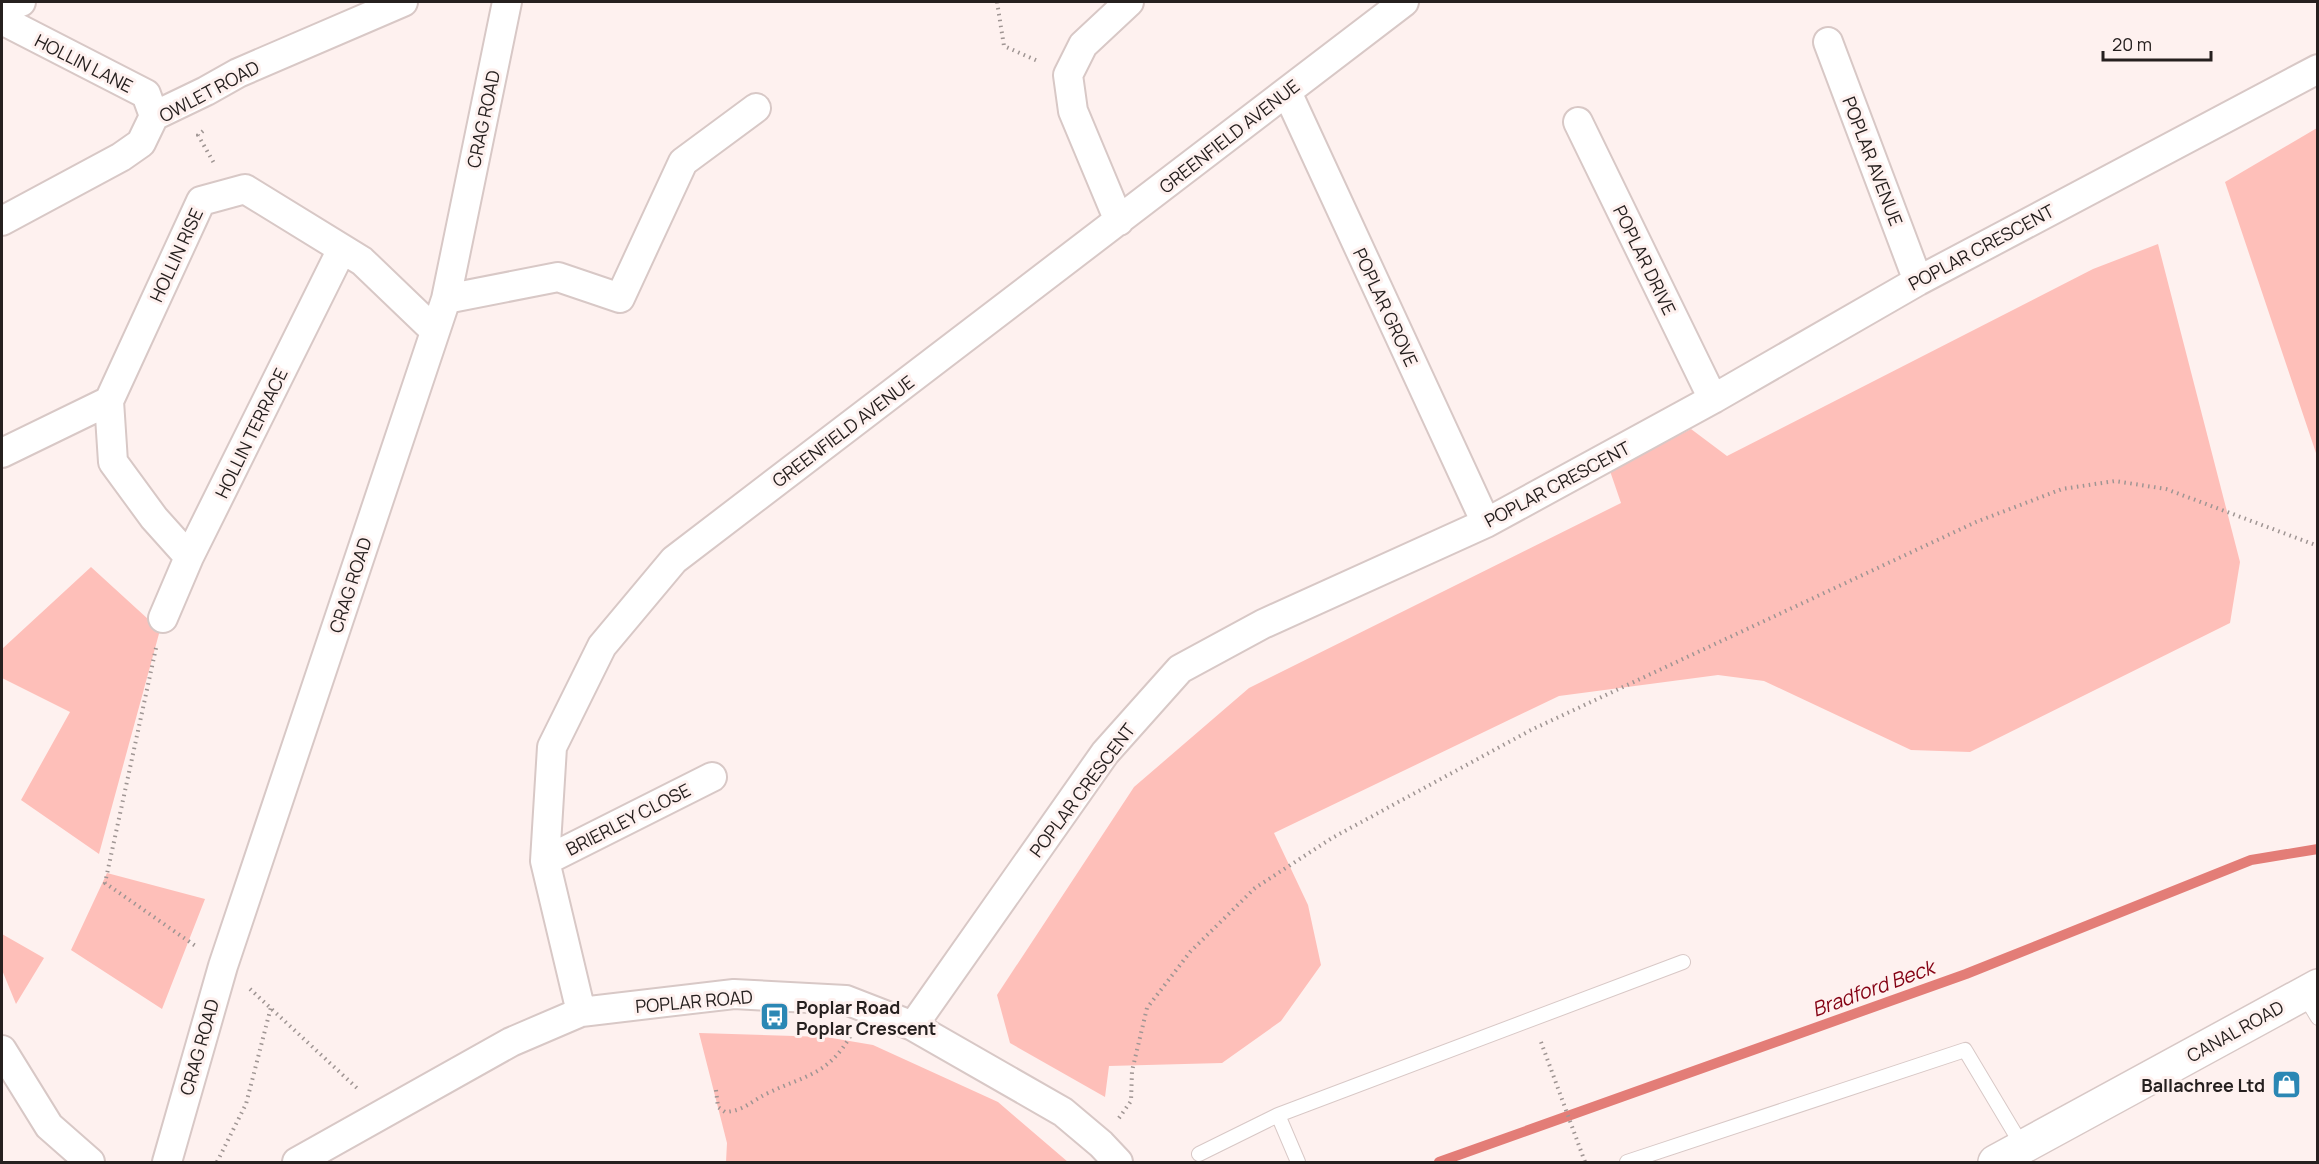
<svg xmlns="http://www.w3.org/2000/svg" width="2319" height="1164" viewBox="0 0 2319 1164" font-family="Manrope,sans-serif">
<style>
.green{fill:#febfb9}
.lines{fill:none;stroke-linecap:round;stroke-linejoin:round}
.stream{stroke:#e37d77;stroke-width:10}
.lane-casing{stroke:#d8c8c6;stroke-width:16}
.street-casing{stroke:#d8c8c6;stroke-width:32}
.primary-casing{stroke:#d8c8c6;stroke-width:36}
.path{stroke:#9f9593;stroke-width:4;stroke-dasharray:1.5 4.5;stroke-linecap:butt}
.lane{stroke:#fff;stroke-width:14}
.street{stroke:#fff;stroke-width:28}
.primary{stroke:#fff;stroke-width:33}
.labels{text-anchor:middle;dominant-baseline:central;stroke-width:6;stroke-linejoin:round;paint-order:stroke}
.street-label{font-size:18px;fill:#26201f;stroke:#fef1ef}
.poi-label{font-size:18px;font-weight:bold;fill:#26201f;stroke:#fef1ef;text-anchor:start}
.water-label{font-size:20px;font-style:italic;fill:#840012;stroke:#fef1ef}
</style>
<rect width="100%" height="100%" fill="#fef1ef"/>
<path class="green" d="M2317,128V456L2225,182Z
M2158,244L2240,562L2230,623L1970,752L1911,750L1764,681L1718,675L1559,696L1274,833L1308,905L1321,965L1281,1021L1222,1063L1109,1066L1105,1097L1010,1043L997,995L1134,787L1249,688L1621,503L1610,471L1691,429L1727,456L2093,269Z
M91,567L160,630L99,854L21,800L70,712L2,678V649Z
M107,873L205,899L162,1009L71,950Z
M2,934L44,958L16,1004L2,970Z
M699,1033L826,1037L873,1045L998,1102L1068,1162H726L727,1143Z"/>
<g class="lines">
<path class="stream" d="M1439,1162L1966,974L2251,860L2318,849"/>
<defs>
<path id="lane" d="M2303,993L2318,1018
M1278,1115L1683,962
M1199,1154L1278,1115L1298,1162
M1627,1162L1965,1050L2023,1147"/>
<path id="street" d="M2,8L21,2
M2,20L146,94L154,116
M1828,42L1918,281
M1287,92L1486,523
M1578,122L1713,399
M2,221L121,157L141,143L154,116L206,91L238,73L403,2
M1119,221L1073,111L1068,75L1083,45L1129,2
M446,299L558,277L620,298L683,162L756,108
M2,453L109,401
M189,557L154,518L113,462L109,401L201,201L245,189L362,261L435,331
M163,618L189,557L342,249
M545,861L712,777
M581,1012L545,861L552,747L602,646L674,560L1404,2
M913,1026L1105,753L1180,669L1263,624L1486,523L1713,399L1918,281L2318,69
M2,1050L49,1126L90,1162
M167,1162L223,966L446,299L507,2
M297,1162L511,1042L581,1012L734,994L846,1000L913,1026L1063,1112L1101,1144L1118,1162"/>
<path id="primary" d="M1995,1162L2318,986"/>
</defs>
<use href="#lane" class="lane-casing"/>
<use href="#street" class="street-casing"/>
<use href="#primary" class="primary-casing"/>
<path class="path" d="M997,2L1004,46L1040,62
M203,131L198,135L215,165
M156,648L105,883L197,947
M250,989L359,1090
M1541,1042L1585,1162
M716,1090L718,1107L725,1112C744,1111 751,1101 768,1093C806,1075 828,1075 851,1035
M1119,1118L1131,1101L1132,1071L1147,1008L1190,952L1255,888L1332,838L1531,730L1976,522L2062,489L2115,481L2166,489L2318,546
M217,1162L246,1104L271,1007"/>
<use href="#lane" class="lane"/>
<use href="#street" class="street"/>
<use href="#primary" class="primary"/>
</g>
<defs>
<symbol id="bus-square" viewBox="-11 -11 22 22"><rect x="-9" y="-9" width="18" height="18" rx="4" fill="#2b87b4" stroke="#fef1ef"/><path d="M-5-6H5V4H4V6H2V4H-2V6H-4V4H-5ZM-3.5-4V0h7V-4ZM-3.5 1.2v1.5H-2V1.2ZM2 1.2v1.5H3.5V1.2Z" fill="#fff"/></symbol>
<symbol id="shop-square" viewBox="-11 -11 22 22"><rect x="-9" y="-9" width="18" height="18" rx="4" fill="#2b87b4" stroke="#fef1ef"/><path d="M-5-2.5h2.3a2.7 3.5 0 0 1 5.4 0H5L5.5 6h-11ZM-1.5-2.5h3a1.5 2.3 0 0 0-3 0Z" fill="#fff"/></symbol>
</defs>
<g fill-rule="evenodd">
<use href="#bus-square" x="758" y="1000" width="33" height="33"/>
<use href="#shop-square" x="2270" y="1068" width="33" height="33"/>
</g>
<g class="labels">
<g class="street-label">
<text transform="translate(84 63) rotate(27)">HOLLIN LANE</text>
<text transform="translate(209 91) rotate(-28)">OWLET ROAD</text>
<text transform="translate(483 119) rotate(-78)">CRAG ROAD</text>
<text transform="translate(1229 136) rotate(-38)">GREENFIELD AVENUE</text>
<text transform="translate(1873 161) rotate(69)">POPLAR AVENUE</text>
<text transform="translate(1981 247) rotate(-28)">POPLAR CRESCENT</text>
<text transform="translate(176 255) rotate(-65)">HOLLIN RISE</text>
<text transform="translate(1645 260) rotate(64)">POPLAR DRIVE</text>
<text transform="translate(1386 307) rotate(65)">POPLAR GROVE</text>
<text transform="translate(843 431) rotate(-37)">GREENFIELD AVENUE</text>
<text transform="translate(251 433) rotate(-64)">HOLLIN TERRACE</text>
<text transform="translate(1557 484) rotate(-28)">POPLAR CRESCENT</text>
<text transform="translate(350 585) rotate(-72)">CRAG ROAD</text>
<text transform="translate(1082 790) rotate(-53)">POPLAR CRESCENT</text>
<text transform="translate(628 819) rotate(-27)">BRIERLEY CLOSE</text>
<text transform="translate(694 1001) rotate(-5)">POPLAR ROAD</text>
<text transform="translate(2235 1031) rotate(-29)">CANAL ROAD</text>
<text transform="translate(199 1047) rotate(-74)">CRAG ROAD</text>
</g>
<g class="poi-label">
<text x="796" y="1007">Poplar Road<tspan x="796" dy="21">Poplar Crescent</tspan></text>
<text x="2265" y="1085" text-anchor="end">Ballachree Ltd</text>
</g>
<g class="water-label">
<text transform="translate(1873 988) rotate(-20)">Bradford Beck</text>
</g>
</g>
<rect width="2319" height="1164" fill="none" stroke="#26201f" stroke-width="6"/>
<path d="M2103 51v9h108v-9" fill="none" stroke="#26201f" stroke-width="3"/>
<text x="2112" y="51" font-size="18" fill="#26201f" stroke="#fef1ef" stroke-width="4.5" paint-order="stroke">20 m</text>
</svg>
